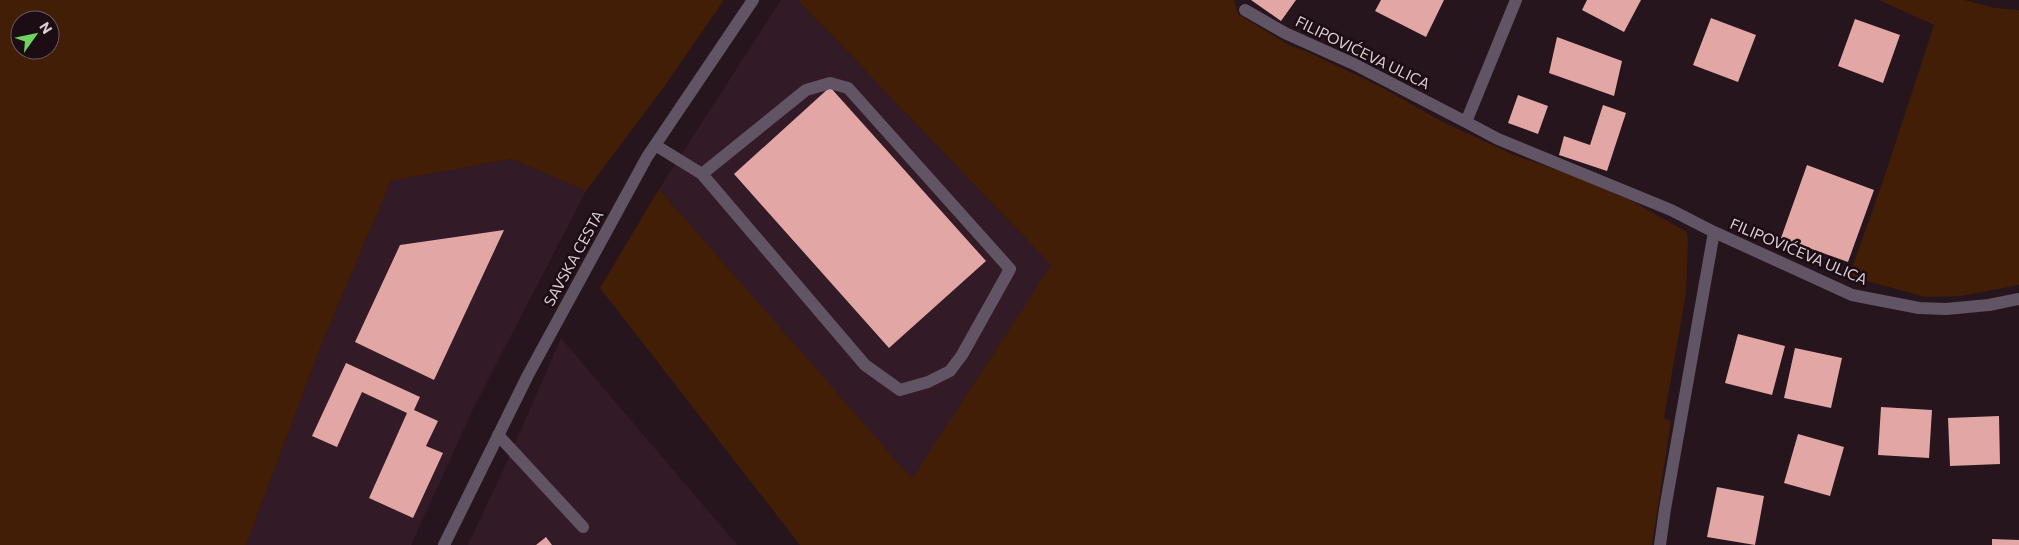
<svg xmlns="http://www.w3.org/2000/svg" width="2019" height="545" viewBox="0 0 2019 545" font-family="Commissioner,sans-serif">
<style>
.built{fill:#321b26}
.green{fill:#421e06;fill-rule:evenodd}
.building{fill:#e2a6a5}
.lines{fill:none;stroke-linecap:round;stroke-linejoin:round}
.minor{stroke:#615464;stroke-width:12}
.labels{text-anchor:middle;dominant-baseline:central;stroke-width:5;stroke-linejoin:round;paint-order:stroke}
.street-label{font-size:15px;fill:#dbcfd4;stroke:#1c0c14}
</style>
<rect width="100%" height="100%" fill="#26151d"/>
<path class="built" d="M781,0H798L1051,265L912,480L659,189Z
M512,159L586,191L474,407L411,545H246L324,338L391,181Z
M561,338L737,545H468L506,464Z"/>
<path class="green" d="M0,0H724L661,91L586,191L512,159L391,181L324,338L246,545H0ZM20,20H50V50H20Z
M798,0H1234L1238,14L1289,45L1308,52L1379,86L1441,121L1514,155L1569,174L1630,200L1687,232L1688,241L1686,293L1664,418L1671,421L1652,545H800L600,288L659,189L912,479L1051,265Z
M1879,0H1964L1995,8L2019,10V285L1961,296L1925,297L1849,276L1883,181L1934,25Z"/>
<path class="building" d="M1251,0H1296L1281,21Z
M1381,0H1444L1426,37L1375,11Z
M1587,0H1641L1624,32L1582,10Z
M1711,18L1756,35L1738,82L1693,65Z
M1855,19L1900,35L1883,83L1838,66Z
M1557,37L1622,61L1614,96L1549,73Z
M830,87L986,261L889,348L734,174Z
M1518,95L1548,106L1538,134L1508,123Z
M1603,105L1626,113L1607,171L1559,155L1564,136L1590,145Z
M1807,165L1874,190L1848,262L1781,238Z
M504,230L434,380L355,342L400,245Z
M1738,334L1785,346L1772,395L1725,383Z
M1795,348L1842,358L1831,408L1784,398Z
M346,363L420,397L414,410L438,421L426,446L443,453L413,518L369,498L407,413L362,392L337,447L312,436Z
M1881,407L1932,410L1929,458L1878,455Z
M1999,416L2000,464L1950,466L1948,418Z
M1798,434L1844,447L1830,496L1784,483Z
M1717,487L1764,496L1755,545L1707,537Z
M546,537L552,545H536Z
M1992,539L2019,540V545H1992Z"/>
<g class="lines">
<path class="minor" d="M1516,0L1466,122L1498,139L1671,210L1714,232L1852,295L1919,308L1946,309L1989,305L2019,299
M1245,10L1285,33L1354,64L1466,122
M655,145L702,174L865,365L900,390L928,382L950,371L962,355L1010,269L848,88L830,83L806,90L702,174
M498,435L583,527
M444,545L528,375L647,157L753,0
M1660,545L1665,509L1714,232"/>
</g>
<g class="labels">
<g class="street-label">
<text transform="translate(1363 52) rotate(26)">FILIPOVIĆEVA ULICA</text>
<text transform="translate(1799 251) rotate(23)">FILIPOVIĆEVA ULICA</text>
<text transform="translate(573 258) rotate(-61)">SAVSKA CESTA</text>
</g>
</g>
<g transform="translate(35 35) rotate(57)"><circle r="24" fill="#1c0c14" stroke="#685a61"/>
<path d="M0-4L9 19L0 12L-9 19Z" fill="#70d35f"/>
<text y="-8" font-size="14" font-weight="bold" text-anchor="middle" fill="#dbcfd4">N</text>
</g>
</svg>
